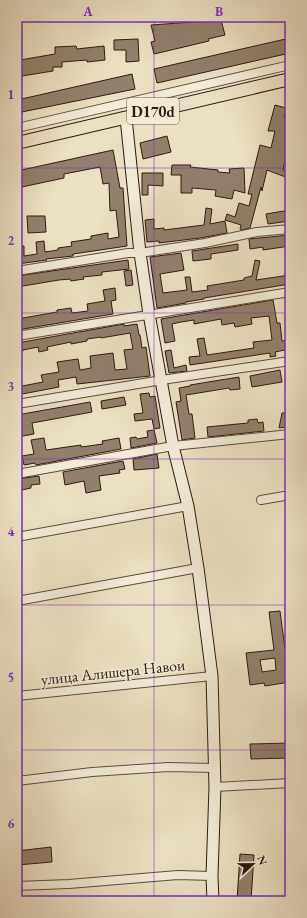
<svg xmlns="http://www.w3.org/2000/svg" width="307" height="918" viewBox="0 0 307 918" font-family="'EB Garamond',serif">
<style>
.building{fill:#91806d;stroke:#30190f;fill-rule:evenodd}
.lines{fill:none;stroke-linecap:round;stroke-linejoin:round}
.street-casing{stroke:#5e4b3c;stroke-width:10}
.secondary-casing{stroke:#30190f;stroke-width:13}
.primary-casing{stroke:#30190f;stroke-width:14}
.street{stroke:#f1ebd8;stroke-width:8}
.secondary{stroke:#f1ebd8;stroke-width:11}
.primary{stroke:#eae0c3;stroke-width:12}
.grid{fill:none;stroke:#7b2cbf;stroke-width:1;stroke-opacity:0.55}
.labels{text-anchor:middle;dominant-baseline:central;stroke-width:3;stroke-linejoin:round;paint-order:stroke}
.shield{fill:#f1ebd8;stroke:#6a584b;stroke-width:1}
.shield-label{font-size:15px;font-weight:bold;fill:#30190f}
.street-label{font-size:16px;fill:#30190f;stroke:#f1ebd8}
.neatline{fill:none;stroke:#7b2cbf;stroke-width:1.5}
.grid-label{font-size:13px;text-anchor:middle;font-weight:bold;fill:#7b2cbf}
</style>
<rect width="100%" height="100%" fill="#eae0c3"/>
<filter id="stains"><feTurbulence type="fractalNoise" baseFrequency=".005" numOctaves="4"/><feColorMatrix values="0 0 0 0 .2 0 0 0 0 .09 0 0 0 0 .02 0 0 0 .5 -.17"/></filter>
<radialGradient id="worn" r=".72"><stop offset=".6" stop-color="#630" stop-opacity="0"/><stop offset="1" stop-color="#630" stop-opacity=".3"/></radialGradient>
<path class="building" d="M221,20L225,35L208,39L209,41L154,54L151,42L155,41L151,25Z
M290,38V53L157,83L154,69Z
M138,39L139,61L126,62V50H114V40Z
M76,46L77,49L104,46L105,60L87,62V60L62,62V67H53V71L22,76L20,60L55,54V47Z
M132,74L135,89L17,113V100Z
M275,105L286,108L284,117L290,119V128L287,138L290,139V148L288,147L283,170L290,172L288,178L267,170L262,191L261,187L250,228L242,230L240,229L241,225L225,220L227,214L235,217L239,203L249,206L252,194H248L260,145L271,148L275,131H268Z
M167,136L171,152L143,159L140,143Z
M113,150L120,188H123L127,246L73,254V256L46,259L47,260L17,264V246H24V256L37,254L36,242L44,241L45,252L58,250V248L72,246L71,242L91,239V236L108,233V239L119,237L116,210L110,211L109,183L103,184L100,167L64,174V178L17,188V171Z
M172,165H191L190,167L218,170V172L230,173L229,169L244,168L245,193L234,190L232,199L215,196L216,190L192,188V193H181V175H171Z
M142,173H163V186L148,185V195H142Z
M206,208L212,209L210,224L225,221L227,233L200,238L159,243V241L147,242L145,220L154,219V229L164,228V230L204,225Z
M290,210V221L268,224L266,214Z
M27,216H45L46,232L28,233Z
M290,235V246L263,250V247L250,249L249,239Z
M238,244V250L211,254V259L193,261L192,251Z
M181,253L184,270L160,274L163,293L187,290L185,277H190L192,292L208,290L207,286L244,280V278L252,276L255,260L260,261L256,280L290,275V284L204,298V299L186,302V303L157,308L150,257Z
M128,260L129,269L102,272V275L83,277L84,279L71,281L70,279L59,280L17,287V276Z
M131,270L133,285L126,286L124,271Z
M115,288L116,300L111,301L113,314L17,330V320L23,319V318L57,312V310L71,308L72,313L88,311L87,304L105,301L103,290Z
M273,300L277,323H280L282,341L290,340V349L275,352L276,356L270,357V353L190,365L189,357L200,356L197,339L204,338L207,355L254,348L253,342L272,340L269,316L251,318L252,324L235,327L234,323L222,325L221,319L194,324V320L181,322L172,324L175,341L165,343L161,319Z
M124,324V326L137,324L139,335H140L142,348L146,347L150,376L77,384L76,377L58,380L59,387L17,395V387L43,382L41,375L59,372L57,362L78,359L80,370L91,368L90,356L113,353L115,370L127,369L124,350L133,349L130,333L101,338V337L87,339V341L71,344V342L47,347L48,350L39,352L38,347L23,350V351L17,353V343Z
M171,350L174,368L186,365L187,371L169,373L165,351Z
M280,370L282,382L252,387L250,376Z
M239,377L240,389L230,390L229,388L186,395L189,414H192L195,438L182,440L176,402L181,401L179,388L190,386V385Z
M149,393L150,397L155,396L160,428L154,429L152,419L135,421L134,414L143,413L140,394Z
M124,397L126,405L102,409L101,401Z
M90,402L92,412L32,423L34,434L17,437V415Z
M282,413H288L286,427L279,428Z
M257,419L258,423L263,422L264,431L208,437L207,427L248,423V420Z
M154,430L157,443L131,448L130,438L136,437L137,439L148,437L147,431Z
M44,438L46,450L81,445V447L103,444L102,441L119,438L121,449L36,465L35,463L24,465L22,456L34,454L31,440Z
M157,454L159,468L134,470L133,459Z
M123,461L125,469L119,470L120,473L99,476L101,490L86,493L84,481L65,485L63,472Z
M39,476L40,484L31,485V488L17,491V479Z
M280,611L285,649L290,648V682L265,686L264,683L250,685L246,653L274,650L269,612ZM275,658L276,670L262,672L260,660Z
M290,743V758L251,759L250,744Z
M51,847L52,862L17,865V851Z
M240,854L254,855L251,901H237Z"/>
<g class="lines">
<defs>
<path id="street" d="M17,128L290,65
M17,271L128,253H140L205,243L257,232L290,229
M17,336L290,292
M17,404L162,380L290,361
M17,474L173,446L290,434
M261,500L290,495
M17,537L188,506
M17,601L198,568
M17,696L212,676
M17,781L92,772L168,767L214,768
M215,787L290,783
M17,886L69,884L178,875L212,876"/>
<path id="secondary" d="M126,118L140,253L149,314L173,446L188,506L198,568L212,676L215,787L212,876L213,901"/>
<path id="primary" d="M17,143L290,79"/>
</defs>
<use href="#street" class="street-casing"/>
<use href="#secondary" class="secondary-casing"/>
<use href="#primary" class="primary-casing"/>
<use href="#street" class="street"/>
<use href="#secondary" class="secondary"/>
<use href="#primary" class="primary"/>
</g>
<path class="grid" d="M154,17V901M17,168H290M17,313H290M17,459H290M17,605H290M17,750H290"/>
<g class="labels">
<rect class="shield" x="127" y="98" width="52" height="26" rx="3"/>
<g class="shield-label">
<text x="153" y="111">D170d</text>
</g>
<g class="street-label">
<text transform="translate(113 672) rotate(-6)">улица Алишера Навои</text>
</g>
</g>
<rect width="307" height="918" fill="none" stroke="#eae0c3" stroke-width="44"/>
<g transform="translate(253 864) rotate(68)" stroke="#f1ebd8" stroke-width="3" paint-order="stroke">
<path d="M0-3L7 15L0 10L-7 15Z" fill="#30190f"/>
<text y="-6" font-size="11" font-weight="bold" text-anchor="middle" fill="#30190f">N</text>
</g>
<rect x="22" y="22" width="263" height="874" class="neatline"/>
<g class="grid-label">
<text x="88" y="16">A</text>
<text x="219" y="16">B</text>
<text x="11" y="99">1</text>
<text x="11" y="245">2</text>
<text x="11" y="391">3</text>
<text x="11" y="536">4</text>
<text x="11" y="682">5</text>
<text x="11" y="828">6</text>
</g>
<rect width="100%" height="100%" filter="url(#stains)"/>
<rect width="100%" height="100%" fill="url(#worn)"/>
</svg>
